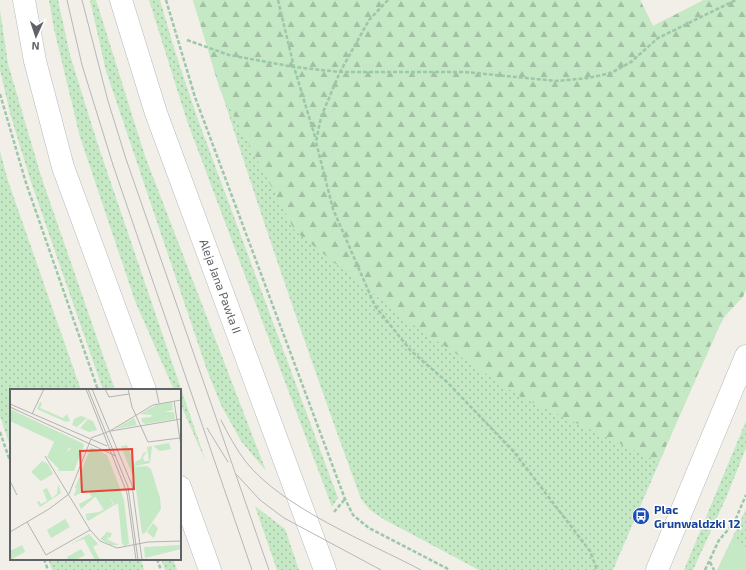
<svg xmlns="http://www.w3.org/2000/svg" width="746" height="570" viewBox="0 0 746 570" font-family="'Exo 2',sans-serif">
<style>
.grass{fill:url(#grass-dots)}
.forest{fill:url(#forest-firs)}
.park{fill:#c5e8c5}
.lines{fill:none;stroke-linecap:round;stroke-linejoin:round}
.secondary-casing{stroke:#b6babf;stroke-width:23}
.path{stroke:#9cc7a9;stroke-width:2.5;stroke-dasharray:4 2;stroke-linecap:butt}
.secondary{stroke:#fff;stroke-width:22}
.tram{stroke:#b6b7b8;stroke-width:1}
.labels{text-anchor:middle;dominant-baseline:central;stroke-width:3;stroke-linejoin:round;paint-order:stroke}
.street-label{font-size:12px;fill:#5f6368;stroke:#fff}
.transit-label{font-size:12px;font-weight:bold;fill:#164399;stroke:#fff;text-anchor:start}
.inset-road{fill:none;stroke:#b3b3b1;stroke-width:1}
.view{fill:#ea4335;fill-opacity:0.15;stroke:#ea4335;stroke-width:2}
.inset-edge{fill:none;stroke:#5f6368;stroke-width:2}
</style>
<defs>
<pattern id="grass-dots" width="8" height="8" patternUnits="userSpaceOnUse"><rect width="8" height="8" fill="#c5e8c5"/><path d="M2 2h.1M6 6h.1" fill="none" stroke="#a3c0a4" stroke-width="1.8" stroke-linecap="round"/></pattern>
<pattern id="forest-firs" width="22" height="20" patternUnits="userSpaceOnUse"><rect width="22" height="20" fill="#c5e8c5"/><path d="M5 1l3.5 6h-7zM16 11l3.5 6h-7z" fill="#a3c0a4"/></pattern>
</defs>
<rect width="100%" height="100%" fill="#f1efe8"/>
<path class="grass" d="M49,0H58L70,55L98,145L206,462L180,403V390H174L135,301L80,137L54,29Z
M90,0H96L145,156L266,471L241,441L221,405L207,370L106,71Z
M149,0H160L174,48L197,117L338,498L332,507L187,121Z
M193,0H640L653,26L704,0H746V289C740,304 726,311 720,325C683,407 648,488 613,570H479L385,520L370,510L361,499C301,334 244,168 193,0Z
M0,10L8,64L41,176L115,390H103L30,179L10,113L0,70Z
M0,151L8,181L81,390H11V449L0,416Z
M746,421V448L726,498L693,570H684Z
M255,506L285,529L299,570H277Z
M746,509V570L721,562Z
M48,559H141L144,570H52Z
M161,559H173L177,570H165Z"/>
<path class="forest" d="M193,0H640L653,26L704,0H746V289L743,297L723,317L659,462L519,396L406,320L295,231L220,90Z"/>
<path class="park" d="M732,540L746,547V570H717Z"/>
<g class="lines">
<defs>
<path id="secondary" d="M24,0L35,61L63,167L145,390
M121,0L156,113L325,570
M180,487L210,570
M657,570L746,356"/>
</defs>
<use href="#secondary" class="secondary-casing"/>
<path class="path" d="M166,0L195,97L345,499L353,515L369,528L450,570
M278,0L294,67L316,140
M388,0L369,20L340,72L321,117L316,142L333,209L375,306L411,351L447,382L514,452L590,551L597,570
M187,40L229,55L294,67L340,72H465L557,81L588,78L611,73L631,62L658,38L736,0
M0,94L26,183L98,390
M0,432L11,464
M334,512L345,499
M44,559L48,570
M157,559L161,570
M710,562L714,570
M705,570L719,540L734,523L746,495"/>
<use href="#secondary" class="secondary"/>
<path class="tram" d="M67,0L82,65L113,165L252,570
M82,0L108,101L126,159L269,570
M221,420C228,434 236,449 246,462C284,509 368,542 421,570
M207,428L228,462
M237,475L260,500L284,518L381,570"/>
</g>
<defs>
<symbol id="bus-disc" viewBox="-11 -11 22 22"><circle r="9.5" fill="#1a4fb4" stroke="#fff"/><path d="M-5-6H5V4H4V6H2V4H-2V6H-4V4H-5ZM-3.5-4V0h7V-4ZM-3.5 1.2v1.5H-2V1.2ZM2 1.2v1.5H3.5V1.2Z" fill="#fff"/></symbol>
</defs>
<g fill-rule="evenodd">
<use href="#bus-disc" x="631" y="506" width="20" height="20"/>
</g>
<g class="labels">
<g class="street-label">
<text transform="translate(221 286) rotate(70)">Aleja Jana Pawła II</text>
</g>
<g class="transit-label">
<text x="654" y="509">Plac<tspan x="654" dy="14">Grunwaldzki 12</tspan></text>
</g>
</g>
<g transform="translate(10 389)">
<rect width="171" height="171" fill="#f1efe8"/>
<path d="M30,13L32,14L30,19L53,29L57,25L60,32L56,33L27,20ZM162,13L163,21L154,23H164L165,30L135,35L132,33L131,29L141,28L142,26L130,25L146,16ZM71,27L77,29L67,38L62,36L64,30ZM124,29L127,36L105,40ZM78,30L83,32L87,41L79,43L70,39ZM45,51L59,59L56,63L67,56L71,63L64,82H48L49,80L37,68ZM159,54L161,60L150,62L143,57ZM117,56L126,78L137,77L141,80L150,109L151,120L135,144L132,145L125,93L111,57ZM142,57L140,74L126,77L125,73L131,70L133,64L137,63L133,68L134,72H139L137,58ZM81,58L97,66L108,94L114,111L119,155L114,157L112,154L108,114L78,132L76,129L79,127L76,128V125L89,123L104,115L101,110L98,111L87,106L82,108L78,101L64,107L67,100L65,99ZM55,130L60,138L41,149L37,141ZM143,134L148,139L144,149L137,143ZM97,143L102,144L100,149L97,148L98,151L109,156H101L90,150ZM79,145L88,155L83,158L90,171H85L74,150L61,155ZM12,156L15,163L0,171V162ZM171,156V160L135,169L134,158ZM71,160L75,166L66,171H58L57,168Z" fill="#c5e8c5"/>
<path d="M76,70L103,85L113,111L105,116L101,110L98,111L94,107L87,106L71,120L69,115L82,108L78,101L64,107Z" fill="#c5e8c5"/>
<path d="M0,20L72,54L74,56L71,65L57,58L55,62L47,60L45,59L49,55L0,32ZM32,72L38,75L43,85L31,92L21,83ZM48,95L51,104L30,118L27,113L29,112L31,115L37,112L33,101L37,99L42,109L47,105ZM89,104H95L97,110H100L103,115L94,121L85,107Z" fill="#c5e8c5"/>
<path class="inset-road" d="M76,0L117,104L126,171M78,0L118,98L128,171M82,0L122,96L132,171M95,0L99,8L119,5M118,0L122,18L138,53L170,49M146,0L149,14M164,12L171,57M0,15L97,57M0,18L106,67M22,25L34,0M100,42L143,16L171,11M101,42L171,30M81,49L100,42M35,67L80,141L90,152L107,159L138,153L171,152M0,92L7,106M17,133L36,166L80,141M0,143L39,120L59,105L81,50"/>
<path class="view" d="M122,60L124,100L72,103L70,62Z"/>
<rect width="171" height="171" class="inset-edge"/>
</g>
<g transform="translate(36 36) rotate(183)" stroke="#ffffff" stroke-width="3" paint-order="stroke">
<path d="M0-3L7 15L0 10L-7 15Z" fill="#5f6368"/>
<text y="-6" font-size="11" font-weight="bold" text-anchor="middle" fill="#5f6368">N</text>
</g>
</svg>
